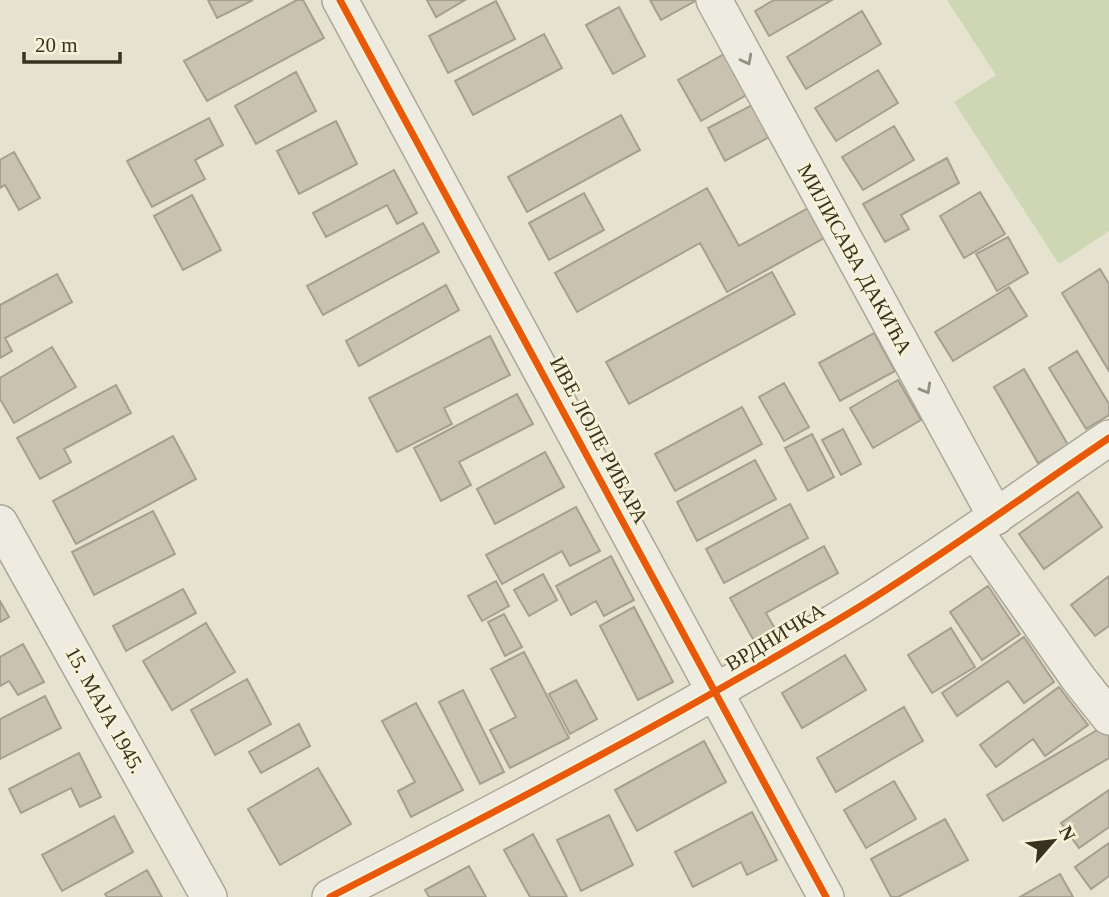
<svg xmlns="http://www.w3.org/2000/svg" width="1109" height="897" viewBox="0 0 1109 897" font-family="Georgia,serif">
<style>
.green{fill:#cfd6b3}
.building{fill:#c9c2b1;stroke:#a69f8f;stroke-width:2}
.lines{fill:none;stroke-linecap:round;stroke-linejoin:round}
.minor-casing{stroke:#aba798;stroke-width:38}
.minor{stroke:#eeece1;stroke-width:35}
.cycleway-casing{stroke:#f5f2d7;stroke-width:11}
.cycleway{stroke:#e8590c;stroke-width:7}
.oneway{stroke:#948f80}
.labels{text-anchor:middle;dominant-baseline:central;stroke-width:5;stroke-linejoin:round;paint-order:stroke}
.street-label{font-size:21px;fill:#3a3220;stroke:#f5f2d7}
</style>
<rect width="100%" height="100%" fill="#e5e3d0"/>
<path class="green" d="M947,0H1109V231L1059,264L954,102L996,75Z"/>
<path class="building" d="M208,0H253L217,18Z
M297,0H303L324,38L207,101L184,61Z
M427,0H465L436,17Z
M650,0H697L661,20Z
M774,0H832L769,36L755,11Z
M496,1L515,39L448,73L429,36Z
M619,7L645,56L613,74L586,25Z
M862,11L881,44L806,89L787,57Z
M544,34L562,68L473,115L455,81Z
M733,49L755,90L701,121L678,80Z
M878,70L898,103L836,141L815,108Z
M296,72L316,111L256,144L235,106Z
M754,104L771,136L725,161L708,128Z
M621,115L640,150L527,212L508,177Z
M209,118L223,145L195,160L205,179L152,207L127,161Z
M336,121L357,164L299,194L277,151Z
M894,126L914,160L863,190L842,157Z
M14,152L40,198L19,210L5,185L0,188V160Z
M947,158L959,183L901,215L909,229L885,242L863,204Z
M394,170L417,213L397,224L387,205L326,237L313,213Z
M707,188L739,246L817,203L833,233L727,292L700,243L577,312L555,273Z
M980,192L1005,234L964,258L940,216Z
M584,193L604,230L549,260L529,223Z
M192,195L221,250L183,270L154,216Z
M423,223L439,252L323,315L307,286Z
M1008,237L1028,273L997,291L976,254Z
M1100,269L1109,284V371L1062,293Z
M772,272L795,314L629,404L606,362Z
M57,274L72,302L5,338L12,351L0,358V305Z
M446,285L459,310L359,366L346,341Z
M1009,287L1027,316L953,361L935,332Z
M874,333L895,371L840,401L819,363Z
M490,336L510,375L444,408L452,424L397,452L369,398Z
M52,347L76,387L14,423L0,399V378Z
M1077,351L1109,404V415L1086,429L1049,368Z
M1024,369L1068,445L1038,463L994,387Z
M898,380L921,420L873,448L850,408Z
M784,383L809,427L784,441L759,397Z
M116,385L131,413L64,449L71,462L40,479L17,438Z
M517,394L533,424L459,462L471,485L441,501L414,448Z
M742,407L762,444L675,491L655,454Z
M843,429L861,464L841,475L822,440Z
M812,434L834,477L808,491L785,448Z
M173,436L196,479L76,544L53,501Z
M545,452L564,487L495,524L477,489Z
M755,460L776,499L697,541L677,502Z
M1078,492L1102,527L1044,569L1019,534Z
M790,504L808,538L724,583L706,549Z
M576,507L600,551L570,566L562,551L502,584L486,555Z
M153,511L175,554L94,595L72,552Z
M824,546L838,573L766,613L779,636L758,648L730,598Z
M611,556L634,600L604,616L596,601L571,615L556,586Z
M543,574L557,600L529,616L514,590Z
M1109,576V626L1095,636L1071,605Z
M496,581L509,606L482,621L468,596Z
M988,586L1020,634L982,660L950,612Z
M183,589L196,613L126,651L113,626Z
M0,601L9,617L0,622Z
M634,607L673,682L638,700L600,626Z
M504,614L522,647L505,656L488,622Z
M206,623L235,672L172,710L143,661Z
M951,628L975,667L932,693L908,655Z
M1024,637L1054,682L1024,703L1008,681L957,716L942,693Z
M23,644L44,682L18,695L9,681L0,686V657Z
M524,652L569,738L510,768L490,730L516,717L491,669Z
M845,655L866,690L802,728L782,693Z
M247,679L271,724L215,755L191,710Z
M576,680L597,719L570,734L549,694Z
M1059,687L1088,725L1045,756L1033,739L996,767L980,745Z
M463,690L504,772L480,784L439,702Z
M45,696L61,728L0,759V719Z
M416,703L463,790L411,817L398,791L415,782L382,721Z
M904,707L923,741L836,792L817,758Z
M299,724L310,746L261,773L249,752Z
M1104,726L1109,734V758L1003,821L987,795Z
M704,741L726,782L637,831L615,790Z
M79,753L101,797L80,807L71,788L21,813L9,789Z
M318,768L351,824L280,865L248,809Z
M894,781L916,819L866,848L844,810Z
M1109,790V827L1079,848L1061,823Z
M752,812L777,860L747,875L741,862L693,887L675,852Z
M609,815L633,865L581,891L557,840Z
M114,816L133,852L62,891L42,855Z
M945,819L968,860L898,897H891L871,859Z
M533,834L567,897H530L504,850Z
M1109,843V876L1091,889L1075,867Z
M469,866L486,897H429L425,890Z
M147,870L162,897H107L105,894Z
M1060,874L1073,897H1020Z"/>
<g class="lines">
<defs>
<path id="minor" d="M340,0L826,897
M714,0L996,517
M0,523L209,897
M975,531L1078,678L1109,717
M330,897C509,805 687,712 859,607C945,554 1026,494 1109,438"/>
</defs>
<use href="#minor" class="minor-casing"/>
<use href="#minor" class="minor"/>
<defs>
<path id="cycleway" d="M340,0L826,897
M330,897C509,805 687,712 859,607C945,554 1026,494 1109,438"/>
</defs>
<use href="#cycleway" class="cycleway-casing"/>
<use href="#cycleway" class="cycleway"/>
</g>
<defs><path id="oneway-chevron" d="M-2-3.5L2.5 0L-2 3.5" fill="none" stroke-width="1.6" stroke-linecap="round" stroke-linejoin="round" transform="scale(1.75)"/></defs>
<g class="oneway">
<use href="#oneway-chevron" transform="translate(747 60) rotate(62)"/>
<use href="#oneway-chevron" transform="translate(926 389) rotate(61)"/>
</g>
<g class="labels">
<g class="street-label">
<text transform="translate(855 259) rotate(61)">МИЛИСАВА ДАКИЋА</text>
<text transform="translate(599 440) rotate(62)">ИВЕ ЛОЛЕ РИБАРА</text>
<text transform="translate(775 637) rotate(-31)">ВРДНИЧКА</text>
<text transform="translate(105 710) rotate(61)">15. МАЈА 1945.</text>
</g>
</g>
<g transform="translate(1053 841) rotate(62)" stroke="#f5f2d7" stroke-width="5" paint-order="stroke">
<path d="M0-5L12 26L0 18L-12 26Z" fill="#3a3220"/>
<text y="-10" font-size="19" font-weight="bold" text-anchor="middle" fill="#3a3220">N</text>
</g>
<path d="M24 52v10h96v-10" fill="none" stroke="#3a3220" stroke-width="3.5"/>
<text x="35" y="52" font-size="21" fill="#3a3220" stroke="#f5f2d7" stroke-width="5" paint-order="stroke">20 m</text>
</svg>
